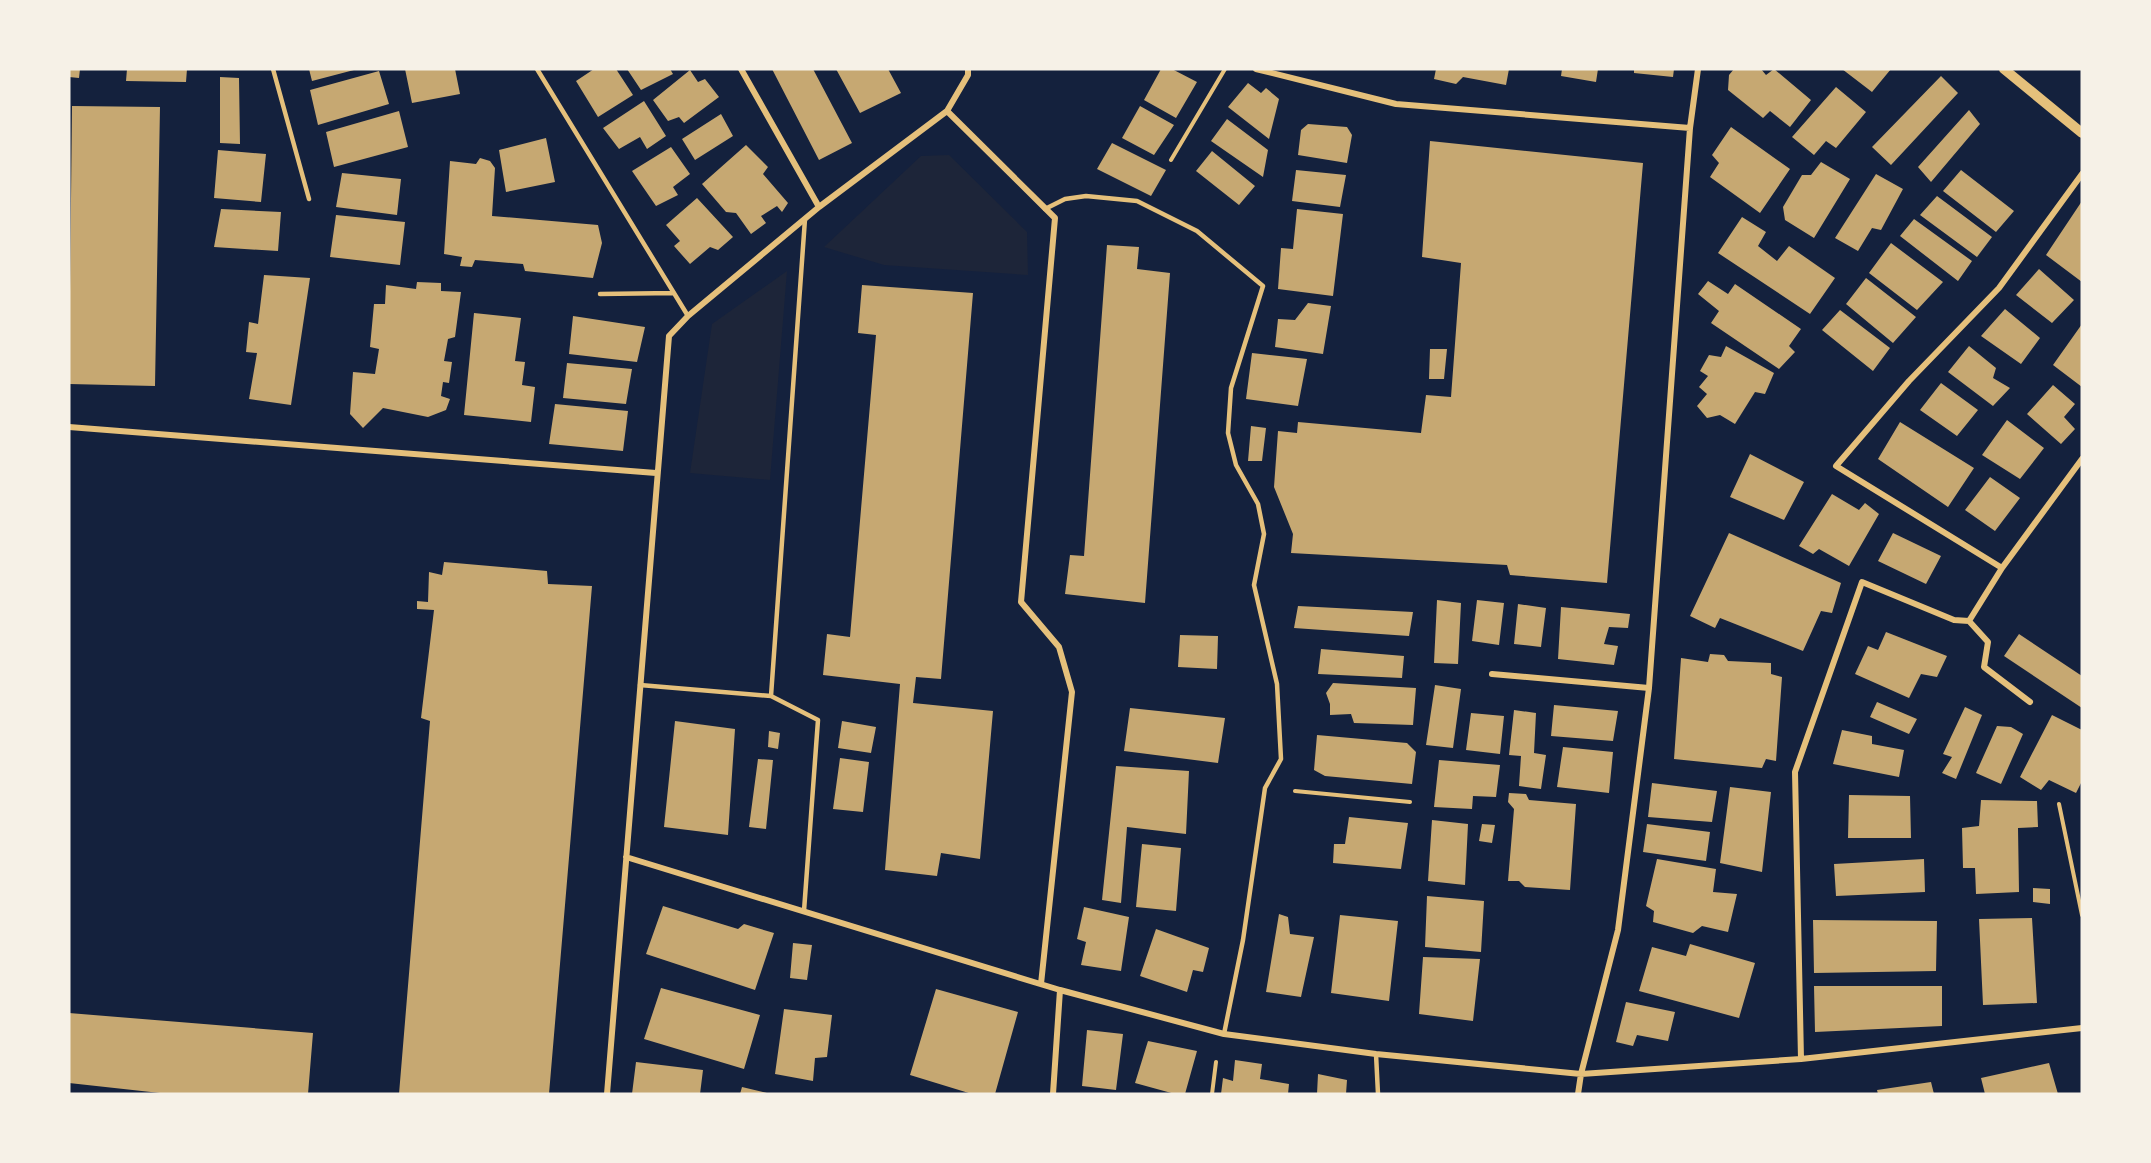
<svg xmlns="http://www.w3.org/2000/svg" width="2151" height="1163" viewBox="0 0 2151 1163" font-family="'DejaVu Sans',sans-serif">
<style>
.green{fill:#1d2539}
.building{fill:#c6a872}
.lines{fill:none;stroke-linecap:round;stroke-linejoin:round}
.path{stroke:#e5c07b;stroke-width:4}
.service{stroke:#e5c07b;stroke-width:4.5}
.minor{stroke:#e5c07b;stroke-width:6}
.tertiary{stroke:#e5c07b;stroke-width:10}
</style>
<rect width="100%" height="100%" fill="#14213d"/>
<path class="green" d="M949,155L1027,232L1028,275L884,265L824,247L921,156Z
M787,271L770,480L690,473L712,324Z"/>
<path class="building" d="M69,69H80L79,78L69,77Z
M127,69H187L186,82L126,81Z
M309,69H353L354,70L312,81Z
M405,69H455L460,94L412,103Z
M594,69H616L633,95L598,117L576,81Z
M627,69H670L673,74L641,90Z
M772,69H813L852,143L819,160Z
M836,69H888L901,93L860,113Z
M1161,69H1172L1197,82L1176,118L1144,100Z
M1436,69H1509L1506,85L1463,77L1456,84L1434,79Z
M1562,69H1598L1596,82L1561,76Z
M1634,69H1674L1673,77L1634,73Z
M1734,69H1761L1766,75L1774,69L1811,100L1790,127L1770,111L1763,118L1728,90L1729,75Z
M1842,69H1891L1872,92Z
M690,70L698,82L705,79L719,97L684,123L679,117L668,121L653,100Z
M379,71L389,104L318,125L310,90Z
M1941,76L1958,93L1891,165L1872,147Z
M220,77L239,78L240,144L220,143Z
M1248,83L1261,93L1266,88L1279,99L1269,139L1228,107Z
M1836,87L1866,112L1836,148L1826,141L1814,155L1792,137Z
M644,101L666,136L647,149L640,137L619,149L603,128Z
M72,106L160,107L155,386L69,384Z
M1140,106L1174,125L1154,155L1122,138Z
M1969,110L1980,124L1931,182L1918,167Z
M399,111L408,147L334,167L326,132Z
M721,114L733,136L695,160L682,139Z
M1227,119L1268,150L1263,177L1211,141Z
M1308,124L1347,127L1352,135L1347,163L1298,155L1301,130Z
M1731,127L1790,169L1760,213L1710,177L1719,163L1712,155Z
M546,138L555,182L506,192L499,150Z
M1430,141L1643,163L1607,583L1510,575L1507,565L1291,553L1293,534L1274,487L1278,431L1297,433L1298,422L1421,433L1426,395L1451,397L1461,263L1422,257Z
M1112,143L1166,170L1151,196L1097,169Z
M746,145L768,167L763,174L788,203L782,212L777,206L761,216L766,223L751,234L736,213L726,212L702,184Z
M671,147L690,174L673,187L678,195L656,206L632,171Z
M218,150L266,154L261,202L214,198Z
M1212,151L1255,186L1239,205L1196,171Z
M480,158L490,161L495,168L492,216L598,225L602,243L593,278L525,271L523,264L475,260L472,267L460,266L462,257L444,254L450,161L476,164Z
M1821,162L1850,179L1814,238L1785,220L1783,207L1802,175H1811Z
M1296,170L1346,175L1340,207L1292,201Z
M1961,170L2014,211L1996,232L1943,191Z
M342,173L401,179L397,215L336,207Z
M1876,174L1903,189L1881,230L1872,228L1858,251L1835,238Z
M1937,196L1992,237L1977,257L1920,215Z
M697,198L733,237L718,250L710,247L690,264L674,246L680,241L666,225Z
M2082,201V282L2046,255Z
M221,209L281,212L278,251L214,247Z
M1297,209L1343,214L1333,296L1278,289L1281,248L1293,249Z
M336,215L405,222L400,265L330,257Z
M1742,217L1766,232L1758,246L1777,261L1789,246L1835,278L1810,314L1718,253Z
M1914,219L1972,261L1958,281L1900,236Z
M1891,243L1943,282L1917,310L1869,273Z
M1107,245L1139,247L1137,269L1170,273L1145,603L1065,594L1070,555L1084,556Z
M2039,269L2074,300L2052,323L2016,295Z
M264,275L310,278L291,405L249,399L257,353L246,352L249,322L258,324Z
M1866,278L1916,317L1893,343L1846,304Z
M1708,281L1728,294L1735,284L1801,329L1789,346L1795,352L1779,369L1711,323L1719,311L1698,294Z
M417,282L441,283V291L461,292L455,337L448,339L444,361L452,362L449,383L443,382L441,396L450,399L446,410L428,417L383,408L363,428L350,414L353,372L375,374L379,349L370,347L374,304H385L386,285L416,289Z
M862,285L973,293L941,679L916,677L913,703L993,711L980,859L941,853L937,876L885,870L900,684L823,675L827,634L850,637L876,335L858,333Z
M1308,303L1331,306L1323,354L1275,347L1278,319L1295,320Z
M2005,309L2040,338L2021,364L1981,336Z
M1840,310L1890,348L1873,371L1822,330Z
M474,313L521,318L515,361L525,362L522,385L535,387L531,422L464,415Z
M573,316L645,327L637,362L569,354Z
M2082,324V387L2053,365Z
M1726,346L1774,373L1765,394L1755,392L1735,424L1720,415L1707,418L1697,406L1707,394L1699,387L1708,376L1700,371L1709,355L1721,357Z
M1969,346L1996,368L1993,378L2010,388L1993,406L1948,372Z
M1430,349H1447L1444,379H1429Z
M1252,353L1307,359L1298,406L1246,399Z
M567,363L632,369L626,404L563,398Z
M1941,383L1978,410L1957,436L1920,410Z
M2053,385L2075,404L2064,417L2075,429L2061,444L2027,414Z
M555,404L628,411L623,451L549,444Z
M2007,420L2044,448L2020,479L1982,455Z
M1900,422L1974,468L1948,507L1878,459Z
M1251,426L1266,428L1262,461H1248Z
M1750,454L1804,482L1784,520L1730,497Z
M1990,477L2020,498L1995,531L1965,510Z
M1832,494L1859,510L1865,503L1879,514L1849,566L1819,549L1813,554L1799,546Z
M1729,533L1841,583L1832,613L1821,611L1803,651L1720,618L1715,628L1690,616Z
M1893,533L1941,556L1926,584L1878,561Z
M444,562L547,571L548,584L592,586L549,1094H399L430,721L421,718L434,610L417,609V601L428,602L429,572L442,575Z
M1437,600L1461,603L1458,664L1434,663Z
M1477,600L1504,603L1499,645L1472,641Z
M1518,604L1546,608L1541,647L1514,644Z
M1298,606L1413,612L1409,636L1294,628Z
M1561,607L1630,614L1628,628L1609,627L1604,644L1618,646L1614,665L1558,659Z
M1886,632L1947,656L1937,677L1921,674L1909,698L1855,674L1868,646L1878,650Z
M2019,634L2082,676V708L2004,656Z
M1180,635L1218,636L1217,669L1178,667Z
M1321,649L1404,656L1402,678L1318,674Z
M1710,654L1724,655L1728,661L1771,663V674L1782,677L1776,761L1766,759L1762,768L1674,759L1681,658L1708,662Z
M1333,683L1416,688L1413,725L1354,723L1351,714L1330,715V704L1326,693Z
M1435,685L1461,689L1453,748L1426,745Z
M1877,702L1917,719L1909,734L1870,717Z
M1554,705L1618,711L1613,741L1551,736Z
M1965,707L1982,715L1956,779L1942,773L1952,757L1943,754Z
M1130,708L1225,718L1218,763L1124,751Z
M1514,710L1536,713L1534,753L1546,755L1541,789L1519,786L1521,756L1509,755Z
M1471,713L1504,716L1500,754L1466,750Z
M2052,715L2082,730V781L2076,793L2049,780L2041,790L2020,777Z
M675,721L735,729L728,835L664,827Z
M842,721L876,727L871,753L838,748Z
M1997,726L2011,727L2023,734L2001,784L1976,773Z
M1842,730L1872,736V744L1904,750L1899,777L1833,764Z
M769,731L780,733L778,749L768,747Z
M1317,735L1407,743L1416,752L1412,784L1325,776L1314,770Z
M1563,747L1613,752L1609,793L1557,787Z
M840,758L869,762L863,812L833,809Z
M758,759L773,760L766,829L749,827Z
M1439,760L1500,765L1496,797L1473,796L1472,809L1434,807Z
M1116,766L1189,771L1186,834L1127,827L1121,903L1102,900Z
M1652,783L1717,791L1712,822L1648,817Z
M1730,787L1771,792L1762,872L1720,863Z
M1509,793L1526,794L1529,800L1576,804L1570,890L1525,887L1519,881H1508L1514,809L1508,802Z
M1849,795L1910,796L1911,838H1848Z
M1981,800L2037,801L2038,827L2018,828L2019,892L1976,894L1975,868H1963L1962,828L1979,826Z
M1349,817L1408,823L1401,869L1333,863L1334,844H1345Z
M1432,820L1468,824L1465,885L1428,881Z
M1482,824L1495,825L1492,843L1479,841Z
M1647,824L1710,832L1706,861L1643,852Z
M1142,844L1181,848L1176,911L1136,907Z
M1657,859L1716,869L1713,892L1737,894L1728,932L1702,926L1693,933L1653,922L1654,911L1646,906Z
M1924,859L1925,892L1836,896L1834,864Z
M2033,888L2050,889V904L2033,902Z
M1427,896L1484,901L1481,952L1425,947Z
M663,906L738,929L744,924L774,933L755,990L646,954Z
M1084,907L1129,917L1121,971L1081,965L1086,942L1077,939Z
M1279,914L1288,917L1290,934L1314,937L1301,997L1266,992Z
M1340,915L1398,921L1389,1001L1331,993Z
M2032,918L2037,1003L1983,1005L1979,919Z
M1813,920L1937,921L1936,971L1814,973Z
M1156,929L1209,948L1203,972L1193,970L1187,992L1140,976Z
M793,943L812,945L807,980L790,978Z
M1690,944L1755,963L1739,1018L1639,991L1652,947L1686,956Z
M1423,957L1480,959L1473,1021L1419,1014Z
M1814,986H1942V1026L1815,1032Z
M661,988L760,1015L744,1069L644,1039Z
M936,989L1018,1012L995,1094H972L910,1075Z
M1626,1002L1675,1012L1668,1041L1637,1035L1633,1046L1616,1042Z
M784,1009L832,1015L827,1057L815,1058L813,1081L775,1074Z
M69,1013L313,1033L308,1094H169L69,1083Z
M1087,1030L1123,1034L1116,1090L1082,1086Z
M1148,1041L1197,1051L1185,1094H1175L1135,1083Z
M1235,1060L1262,1064L1260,1079L1289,1084L1288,1094H1221L1223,1078L1233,1081Z
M636,1062L703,1070L700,1094H632Z
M2049,1063L2058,1094H1985L1981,1078Z
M1318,1074L1347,1080L1346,1094H1317Z
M1931,1082L1934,1094H1878L1877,1090Z
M742,1087L767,1093V1094H740Z"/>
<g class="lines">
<path class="path" d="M1171,160L1225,69
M1295,791L1410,802
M2059,804L2082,915
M1212,1094L1216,1062"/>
<path class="service" d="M273,69L309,199
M537,69L688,316
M1045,209L1065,199L1086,196L1137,201L1197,231L1263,286L1231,388L1228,433L1236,465L1258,504L1264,534L1254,585L1277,684L1281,759L1265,788L1243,940L1224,1034
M600,294L674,293
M640,685L771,696
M804,911L818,720L771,696L805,219
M1376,1054L1378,1094"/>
<path class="minor" d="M741,69L819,207
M1256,69L1396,104L1690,128
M947,111L1055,218L1021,602L1059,647L1072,692L1041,984
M69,427L656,473
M2002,568L1836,466L1909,381L1999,288L2082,174
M1492,674L1649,688
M2030,702L1984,667L1988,642L1969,621L2002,568L2082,459
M626,857L1060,990L1224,1034L1376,1054L1581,1074L1801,1059L2082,1028
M1801,1059L1795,772L1862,582L1954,620L1969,621
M607,1094L669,336L688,316L819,207L947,111L968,75V69
M1053,1094L1060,990
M1578,1094L1581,1074L1618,930L1649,688L1690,128L1698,69"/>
<path class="tertiary" d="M2004,69L2082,133"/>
</g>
<rect width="2151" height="1163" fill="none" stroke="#f6f1e7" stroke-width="141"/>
</svg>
